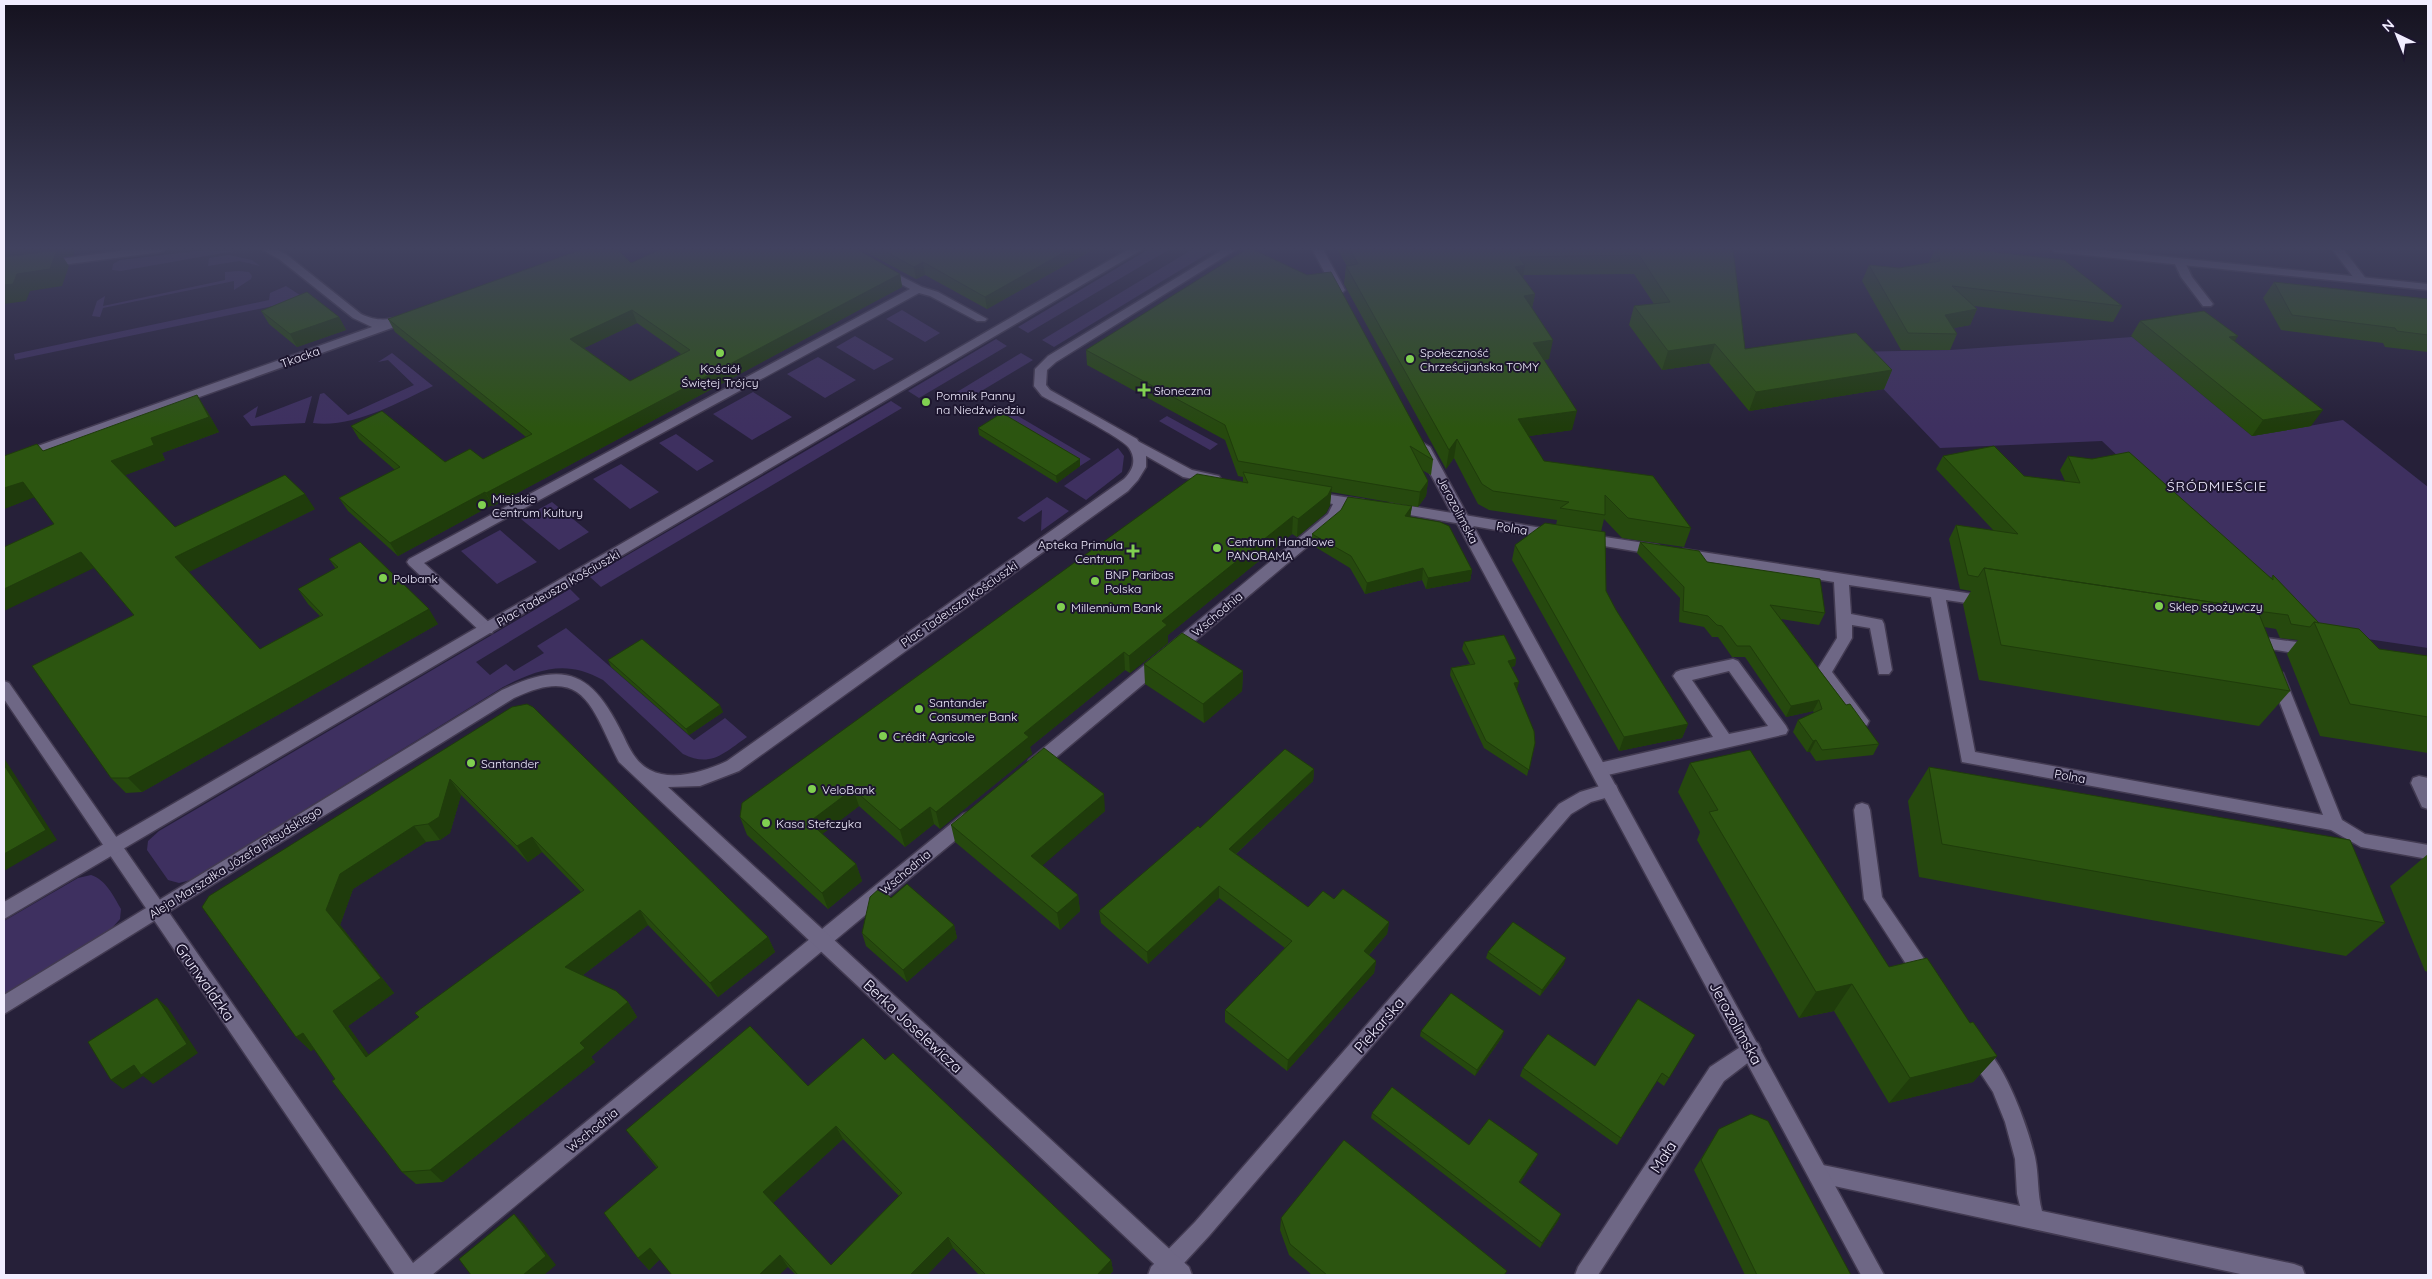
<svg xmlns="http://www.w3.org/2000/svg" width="2432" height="1279" viewBox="0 0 2432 1279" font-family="Quicksand,sans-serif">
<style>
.green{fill:#3e3060}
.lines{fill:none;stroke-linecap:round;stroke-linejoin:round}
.street-casing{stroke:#423a51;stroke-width:3}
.secondary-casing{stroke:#423a51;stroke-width:3}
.street{fill:#6e6785;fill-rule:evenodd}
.secondary{fill:#6e6785;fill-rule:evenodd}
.wall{fill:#26490e;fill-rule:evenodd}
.shaded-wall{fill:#1f3c0b}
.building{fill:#2c5510;stroke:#1f3c0b;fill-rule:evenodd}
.poi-dot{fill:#80d051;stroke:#1d162f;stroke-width:2}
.labels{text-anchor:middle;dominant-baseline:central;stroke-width:4;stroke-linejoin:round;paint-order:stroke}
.poi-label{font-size:12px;fill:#f1edff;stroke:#1d162f;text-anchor:start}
.street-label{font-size:12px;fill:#f1edff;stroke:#1d162f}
.neighbourhood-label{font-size:14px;letter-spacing:1px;fill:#f1edff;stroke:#1d162f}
.near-street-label{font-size:15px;fill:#f1edff;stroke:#1d162f}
</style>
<rect width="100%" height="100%" fill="#262039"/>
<path class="green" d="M1149,249H1170L1028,333L1018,327Z
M1193,249H1215L1054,347L1042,340Z
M206,250L234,251L121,271L112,270L113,264L120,260Z
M229,255L252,260L260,266L239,261L208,266L209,258Z
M239,271L249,272L252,276L251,279L234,290V281L103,308L100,317L92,316L97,301L105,296L103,306L225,280V272Z
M286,286L306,299L15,360L14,354L269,300L270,293Z
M902,310L940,333L925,342L886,319Z
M855,336L894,359L874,370L836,347Z
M2132,337L2252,436L2343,420L2428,487V648L2300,629L2102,441L1940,448L1848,352L1950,350Z
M996,339L1007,346L919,398L908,391Z
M392,353L433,386C397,403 354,428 313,423L320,394L324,393L348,415L414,385L388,360L378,362Z
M1021,353L1033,360L968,399L957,392Z
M818,357L856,380L825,398L787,374Z
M753,392L792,417L752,440L713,414Z
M312,396L305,423L251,426L243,416L258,406L255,418Z
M891,401L902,408L601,587L590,577Z
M1013,413L1091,459L1080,466L1003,420Z
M1167,416L1218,444L1210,450L1159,421Z
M676,434L714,461L697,471L659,443Z
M1118,448L1124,456L1122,472L1086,500L1064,486Z
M621,464L659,492L630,509L593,479Z
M1047,497L1069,511L1041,531L1042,510L1024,522L1017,518Z
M552,502L589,532L559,550L521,519Z
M500,530L537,562L497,584L461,551Z
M570,589L580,599L476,662L490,675L506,664L514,671L544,653L537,646L566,628L694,740L725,718L747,737C724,753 711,768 683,754L603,680C566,659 538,669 503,687L191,880L179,883L168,880L147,850L148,841L159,831Z
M91,875C106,880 113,895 121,909L120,919L112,928L4,995V921L78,878Z"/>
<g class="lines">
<defs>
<path id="street" d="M133,249H166L161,252L46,267L40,264L46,261Z
M261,249H276L287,255L361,314C380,323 391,319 410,315L416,318L414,320L4,467V458L372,327L353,318L279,259Z
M2332,249H2343L2367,280L2365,282H2357Z
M2180,259L2184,260L2192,277L2213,304L2211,306H2203L2181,277L2174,262Z
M885,268L922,287L938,292L987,319L985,321H977L930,296L919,293L424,563L492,625L494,629L492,633H482L409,565L407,562L409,559L910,289L881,273L879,271Z
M1132,438L1192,470L1219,476L1221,479L1214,483L1183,477L1127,445L1126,442L1127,439Z
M1311,492L1364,500L1371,505L1364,510L1345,506L1339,520L1041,770L1035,771L1029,770L1027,765L1029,760L1328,514L1333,504L1306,499L1304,496Z
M1392,503L1554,530L1561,535L1554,540L1387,511L1385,508L1387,505Z
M1585,534L1658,545L1665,550L1658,555L1580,542L1578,539L1580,536Z
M1683,549L1992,597L1994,601L1992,605L1987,606L1946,600L1975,752L2323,815L2270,677L2273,673H2283L2342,820L2365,834L2428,845V859L2361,847L2331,830L1962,762L1931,597L1849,585L1851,614L1882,620L1884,624L1892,670L1889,674H1879L1870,628L1852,625V638L1832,672L1869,721L1867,725L1861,727L1855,725L1816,672L1837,638L1834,582L1678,557L1676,554Z
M2252,636L2311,644L2316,646L2319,650L2316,654L2311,656L2247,645L2244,641L2247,637Z
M1733,659L1738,661L1786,726L1788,730L1786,734L1599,777L1593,775L1591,770L1593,765L1599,763L1713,737L1673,676L1676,672L1681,670ZM1729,671L1768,726L1729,734L1692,680Z
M4,681L9,683L413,1263L963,814L969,812L975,814L977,819L975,824L432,1275H395L4,699Z
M2419,776L2428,778V809L2422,807L2411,783L2413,778Z
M1610,783L1616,785L1618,790L1616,795L1591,802L1571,814L1209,1236L1173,1275H1148L1151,1267L1195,1222L1559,804L1580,792Z
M1862,803L1868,805L1870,810L1882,897L1933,972L1935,978L1933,984L1926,986L1919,984L1864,899L1854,810L1856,805Z
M1751,1040L1758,1043L1761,1049L1758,1055L1724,1081L1598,1275H1575L1578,1267L1710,1067Z
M1976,1042C2002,1052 2029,1130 2035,1157C2039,1175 2037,1193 2042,1211L2294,1264L2302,1267L2305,1275H2245L1811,1181L1808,1174L1811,1167L1818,1164L2020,1206L2017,1194L2015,1159L2005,1122L1993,1092L1966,1051L1969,1045Z"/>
<path id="secondary" d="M1129,249H1143L4,919V902Z
M1224,249H1237L1056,362L1047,370L1046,385L1050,390L1137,439L1146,455V467L1138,480L1128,491L739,771L700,786L668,787L1189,1267L1192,1275H1166L619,762C591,707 585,664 514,698L4,1014V995L502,690C566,660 592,672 623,735C629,748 636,763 650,770C673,782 706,771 727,761L1124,479C1133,470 1137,460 1129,448C1124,439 1055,403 1042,396L1034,386L1035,369L1048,356Z
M1312,249H1323L1345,290L1343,292H1335Z
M2050,249H2091L2428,284V290L2055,252Z
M1423,443L1430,447L1884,1275H1861L1416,447Z"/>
</defs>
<use href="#street" class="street-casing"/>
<use href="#secondary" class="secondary-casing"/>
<use href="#street" class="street"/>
<use href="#secondary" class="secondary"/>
</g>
<path class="wall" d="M860,249H1094L987,309L925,275L916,279Z
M1247,249L1433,460L1431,475L1422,470L1428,481L1426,496L1418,507L1331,492L1330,505L1326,513L1297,537L1292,534L1168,635V643L1130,673L1125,670L1030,747L1032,754L940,829L934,824L905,847L859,806L822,834L856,864L862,881L828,909L747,835L740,817L1243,482V477L1238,476L1225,440L1087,365L1086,350Z
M1337,249H1733L1745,349L1892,370L1884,389L1749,411L1709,363L1662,370L1629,325L1634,306L1654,304L1634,274L1524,275L1523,278L1535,294L1532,308L1549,359L1544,360L1572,430L1529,436L1544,461L1691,528L1684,547L1622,538L1604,519L1601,532L1606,591L1616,610L1688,724L1682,738L1619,751L1512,560L1515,545L1556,525L1557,520L1489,510L1478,504L1454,458L1446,469L1344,284L1346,266H1347Z
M1935,249H1968L2122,306L2113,322L1974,306L1977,309L1970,325L1954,328L1957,334L1950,350H1901L1862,281L1869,265L1899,268L1929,263V262Z
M900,274L902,287L493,506L492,505L398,556L348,511L339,498L395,470L359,439L351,426L445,462L483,459L526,437L395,332L388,319ZM637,323L681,354L630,381L584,348Z
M2274,282L2428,299V352L2385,347L2383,343L2281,330L2263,298Z
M261,311L339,317L346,330L297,347L269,324Z
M2140,321L2234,342L2311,426L2252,436L2131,336Z
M207,411L219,432L162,453L165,460L125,475L175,527L315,509L188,572L260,649L320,616L308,604L298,589L336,569L329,559L438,624L142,792L126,793L111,778L134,615L34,497L4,509V456L43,451Z
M978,428L1080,466L1057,483L979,435Z
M1943,456L2024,476L2065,481L2060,470L2068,456L2271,578L2273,575L2319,623L2379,649L2428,656V753L2320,736L2287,654L2298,640L2280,638L2276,629L2264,627L2290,691L2259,726L1979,680L1963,604L1971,591L1960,589L1949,539L1956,525L1994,531L1936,469Z
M1412,506L1410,517L1472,570L1470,581L1426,589L1422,580L1365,594L1350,568L1312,545V534Z
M1640,542L1707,562L1825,613L1819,625L1781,619L1846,705L1879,744L1873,755L1816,761L1810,752H1807L1793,732L1798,720L1814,713L1813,711L1786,717L1745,657H1732L1718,637H1712L1704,627L1679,622L1680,598L1637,553Z
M1464,642L1516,659L1515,666L1511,667L1519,682L1516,689L1535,743L1527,776L1484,748L1450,675L1451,668L1470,664L1462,649Z
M608,660L723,712L689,735L611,667Z
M1144,664L1243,671L1242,691L1204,723L1145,684Z
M533,707L768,937L775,952L718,997L648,925L583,975L628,1002L637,1017L591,1057L595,1062L443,1182L416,1184L402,1172L314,1049L311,1051L296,1037L202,907ZM461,795L528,862L542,852L581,892L419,1017L368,1055L348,1026L394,993L340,925L353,889L426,842L440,840L450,833Z
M1690,763L1889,967L1970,1023L1997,1056L1973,1082L1889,1103L1834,1011L1799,1018L1697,840L1700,832L1678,792Z
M1929,767L2385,923L2346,956L1919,877L1908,801Z
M1314,769L1313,781L1236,854L1308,907L1334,899L1389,922L1387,934L1369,955L1376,961L1374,973L1287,1071L1225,1022V1010L1285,948L1219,898L1148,964L1101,923L1099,911L1200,828Z
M1105,811L1042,865L1078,895L1080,911L1060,930L955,842L951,825Z
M2428,854V972L2425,971L2390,886Z
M891,898L954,925L957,938L907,982L866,946L862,933Z
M1488,952L1564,964L1540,996L1486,958Z
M1421,1031L1502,1037L1475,1076L1420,1036Z
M1695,1035L1664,1086L1657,1081L1617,1145L1520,1076L1523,1068L1595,1066Z
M885,1060L1111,1260L1113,1271L1109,1275H979L953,1248L927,1275H796L788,1267L659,1260L649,1270L638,1258L657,1168L626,1130L808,1086ZM843,1139L899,1196L831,1265L773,1203Z
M1372,1113L1469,1145L1538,1154L1535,1160L1520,1183L1559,1219L1540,1248L1371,1118Z
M1719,1129L1851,1275H1745L1694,1170Z
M1281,1218L1505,1275H1312L1289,1255L1280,1230Z"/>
<path class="shaded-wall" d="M4,249H75L73,256L63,257L69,266L62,286L30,291L26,301L4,304Z
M1070,249H1094L987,309L985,297Z
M923,262L925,275L916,279L914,267Z
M1525,265L1522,284L1515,267Z
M900,274L902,287L493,506L486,493Z
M1535,294L1531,313L1524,296Z
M1977,309L1970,325L1938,331L1945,315Z
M632,310L637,323L576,352L570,339Z
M339,317L346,330L297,347L290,334Z
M2238,336L2228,352L2229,337Z
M1553,340L1549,359L1529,362L1533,343Z
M1715,344L1709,363L1662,370L1668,351Z
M1892,370L1884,389L1749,411L1756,392Z
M197,395L207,411L219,432L162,453L165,460L123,476L111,461L151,438Z
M2323,410L2311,426L2252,436L2263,420Z
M1577,411L1572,430L1515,438L1518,419Z
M1457,439L1454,458L1446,469L1449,450Z
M1080,459V466L1057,483L1056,476Z
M1428,481L1426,496L1418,507L1420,492Z
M23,482L35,497L4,509V488Z
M1332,487L1330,505L1326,513L1297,537L1298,519Z
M485,492L492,505L398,556L390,543Z
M305,494L315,509L187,573L175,557Z
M1412,506L1410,518L1405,516Z
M1293,516L1292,534L1168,635V643L1130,673L1129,656L1162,621Z
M81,552L94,568L4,611V589Z
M1423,568L1422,580L1365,594L1367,583Z
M1472,570L1470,581L1426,589L1428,578Z
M429,609L438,624L142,792L128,778Z
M1124,652L1125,670L1030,747L1032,754L940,829L936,812L1024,733Z
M1516,659L1515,666L1506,668L1508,661Z
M1243,671L1242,691L1204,723L1203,704Z
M1519,682L1517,689L1512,690L1514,683Z
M1819,700L1813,711L1786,717L1791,706Z
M720,705L723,712L689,735L686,729Z
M1688,724L1682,738L1619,751L1624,737Z
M1816,740L1810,752H1807L1813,741Z
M4,758L57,840L4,871Z
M1314,769L1313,781L1228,861L1229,849Z
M450,779L461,795L450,833L440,840L428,824Z
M853,789L859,806L816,839L809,822Z
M1104,794L1105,811L1034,873L1031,856Z
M930,807L934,824L905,847L900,830Z
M414,826L426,842L353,889L340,925L394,993L348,1026L380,1070L366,1057L333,1011L326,910L340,874Z
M532,837L542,852L528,862L517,846Z
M856,864L862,881L828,909L822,893Z
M1219,886V898L1148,964L1147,952Z
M1078,895L1080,911L1060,930L1057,913Z
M640,910L648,925L575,981L565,967Z
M1389,922L1387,934L1362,962L1364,951Z
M954,925L957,938L907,982L903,970Z
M768,937L775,952L718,997L710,983Z
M1566,958L1564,964L1540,996L1542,990Z
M1376,961L1374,973L1287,1071L1288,1060Z
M1852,984L1834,1011L1799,1018L1816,992Z
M157,998L168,1008L198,1053L153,1084L143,1076L123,1089L111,1080Z
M628,1002L637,1017L591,1057L595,1062L443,1182L430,1170Z
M1504,1031L1502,1037L1475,1076L1477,1070Z
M303,1033L318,1047L311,1051L296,1037Z
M1997,1056L1973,1082L1889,1103L1910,1078Z
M836,1126L843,1139L771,1205L763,1192Z
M1538,1154L1535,1160L1517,1187L1519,1182Z
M514,1214L524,1224L556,1265L544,1275H523Z
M1561,1214L1559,1219L1540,1248L1542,1243Z
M948,1237L953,1248L927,1275H910Z
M650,1248L660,1259L649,1270L638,1258Z
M780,1255L788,1267L779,1275H759Z
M1111,1260L1113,1271L1109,1275H1097Z"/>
<path class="building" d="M583,249H617L631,263L661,249H857L900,274L486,493L485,492L390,543L339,498L400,467L351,426L382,411L445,462L470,449L483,459L532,434L388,319ZM632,310L690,350L630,381L570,339Z
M881,249H1070L985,297L923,262L914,267Z
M1247,249H1252L1307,275L1331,272L1433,460L1410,446L1428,481L1420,492L1238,461L1225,425L1086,350Z
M1350,249H1733L1745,349L1856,333L1892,370L1756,392L1715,344L1668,351L1634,306L1670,302L1639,255L1519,257L1525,265L1515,267L1535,294L1524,296L1553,340L1533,343L1577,411L1518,419L1544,461L1653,476L1691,528L1628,518L1605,495V515L1560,508L1569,502L1493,491L1482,484L1457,439L1449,450L1346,266L1358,264Z
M1937,249H1968L2064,260L2122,306L1952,286L1977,309L1945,315L1957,334L1908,333L1869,265L1899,268L1940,261Z
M57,250L50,269L17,274L13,284L4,285V257Z
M2274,282L2428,299V335L2397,331L2395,328L2292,315Z
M307,292L339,317L290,334L261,311Z
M2204,311L2238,336L2229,337L2323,410L2263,420L2140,321Z
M197,395L209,417L151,438L154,445L111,461L175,527L285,475L305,494L175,557L260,649L323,615L298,589L338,567L329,559L360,542L429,609L128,778H111L32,666L134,615L81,552L4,589V547L54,524L23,482L4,488V456L37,444L43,451Z
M1002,413L1080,459L1056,476L978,428Z
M1994,446L2024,476L2080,483L2068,456L2092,459L2129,452L2273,580V575L2319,623L2314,622L2310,627L2291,624L2288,615L2257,611V609L1984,568L1978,577L1968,575L1956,525L2018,534L1943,456Z
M1243,472L1332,487L1328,495L1298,519L1293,516L1162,621L1167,625L1129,656L1124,652L1024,733L1029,737L936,812L930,807L900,830L853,789L809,822L856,864L822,893L740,817L742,803L1197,474L1248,483Z
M1348,497L1412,506L1405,516L1440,522L1449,526L1472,570L1428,578L1423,568L1367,583L1351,556L1312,534L1341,510Z
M1545,523L1605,532L1606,591L1616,610L1688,724L1624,737L1515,545Z
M1640,542L1699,551L1707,562L1820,579L1825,613L1770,605L1846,705L1850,704L1879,744L1822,750L1816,740L1813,741L1798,720L1822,709L1819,700L1791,706L1750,646H1737L1722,626L1717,625L1708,616L1683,611L1684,587Z
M1984,568L2257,609L2290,691L2001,645Z
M2314,622L2359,629L2379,649L2428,656V717L2350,704Z
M1182,633L1243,671L1203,704L1144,664Z
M1504,635L1516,659L1508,661L1519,682L1514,683L1534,731L1535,743L1529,770L1486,741L1451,668L1475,664L1464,642Z
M642,639L720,705L686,729L608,660Z
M527,704L533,707L768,937L710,983L640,910L565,967L616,991L628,1002L580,1043L585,1048L430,1170L402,1172L332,1081L335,1079L303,1033L296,1037L202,907L209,896L512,707ZM450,779L517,846L532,837L584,890L415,1013L419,1017L366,1057L333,1011L381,978L326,910L340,874L414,826L428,824L439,817Z
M1044,748L1104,794L1031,856L1078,895L1057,913L951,825Z
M1285,749L1314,769L1229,849L1308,907L1323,891L1334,899L1343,889L1389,922L1364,951L1376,961L1288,1060L1225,1010L1292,941L1219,886L1147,952L1099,911L1198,826L1200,828Z
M1750,750L1889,967L1927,958L1970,1023L1973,1022L1997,1056L1910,1078L1852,984L1816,992L1709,812L1718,810L1690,763Z
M4,765L46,830L4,854Z
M1929,767L2350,840L2385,923L1942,844Z
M907,884L954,925L903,970L862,933L870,897L880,888L891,898Z
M1513,922L1566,958L1542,990L1488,952Z
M1451,993L1504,1031L1477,1070L1421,1031Z
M157,998L187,1044L141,1075L134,1065L111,1080L88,1042Z
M1638,999L1695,1035L1669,1078L1662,1073L1621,1138L1523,1068L1548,1034L1595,1066Z
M750,1026L808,1086L863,1038L885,1060L893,1053L1111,1260L1097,1275H986L948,1237L910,1275H798L780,1255L759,1275H672L650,1248L638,1258L604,1213L658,1167L626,1130ZM836,1126L902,1193L831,1265L763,1192Z
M1392,1087L1469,1145L1489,1119L1538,1154L1519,1182L1561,1214L1542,1243L1372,1113Z
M1751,1114L1768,1121L1851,1275H1757L1701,1160L1719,1129Z
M1344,1140L1507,1271L1504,1275H1327L1290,1244L1281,1218Z
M514,1214L546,1256L523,1275H471L459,1259Z"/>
<linearGradient id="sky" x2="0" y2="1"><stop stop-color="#15121f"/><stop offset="0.58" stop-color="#41425f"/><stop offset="1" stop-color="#41425f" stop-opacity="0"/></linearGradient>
<rect width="2432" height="428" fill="url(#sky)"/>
<g class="poi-dot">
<circle cx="720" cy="353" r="5"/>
<circle cx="1410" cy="359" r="5"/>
<path d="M1141.5 382.5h5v5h5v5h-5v5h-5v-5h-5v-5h5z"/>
<circle cx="926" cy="402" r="5"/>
<circle cx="482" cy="505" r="5"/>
<circle cx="1217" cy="548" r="5"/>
<path d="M1130.5 543.5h5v5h5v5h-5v5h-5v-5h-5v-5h5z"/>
<circle cx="383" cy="578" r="5"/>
<circle cx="1095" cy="581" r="5"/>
<circle cx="2159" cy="606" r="5"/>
<circle cx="1061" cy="607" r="5"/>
<circle cx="919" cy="709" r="5"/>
<circle cx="883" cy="736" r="5"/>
<circle cx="471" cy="763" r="5"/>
<circle cx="812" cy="789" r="5"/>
<circle cx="766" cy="823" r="5"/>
</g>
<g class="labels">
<g class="poi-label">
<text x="1420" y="352">Społeczność<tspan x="1420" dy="14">Chrześcijańska TOMY</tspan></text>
<text x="720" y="368" text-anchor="middle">Kościół<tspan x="720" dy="14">Świętej Trójcy</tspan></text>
<text x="1154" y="390">Słoneczna</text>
<text x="936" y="395">Pomnik Panny<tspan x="936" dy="14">na Niedźwiedziu</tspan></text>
<text x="492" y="498">Miejskie<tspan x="492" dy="14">Centrum Kultury</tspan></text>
<text x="1227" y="541">Centrum Handlowe<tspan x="1227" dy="14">PANORAMA</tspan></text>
<text x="1123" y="544" text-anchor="end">Apteka Primula<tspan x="1123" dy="14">Centrum</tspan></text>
<text x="1105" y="574">BNP Paribas<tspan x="1105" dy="14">Polska</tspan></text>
<text x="393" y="578">Polbank</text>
<text x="2169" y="606">Sklep spożywczy</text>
<text x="1071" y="607">Millennium Bank</text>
<text x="929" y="702">Santander<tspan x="929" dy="14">Consumer Bank</tspan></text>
<text x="893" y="736">Crédit Agricole</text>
<text x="481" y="763">Santander</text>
<text x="822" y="789">VeloBank</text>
<text x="776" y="823">Kasa Stefczyka</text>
</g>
<g class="street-label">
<text transform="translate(300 357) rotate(-20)">Tkacka</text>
<text transform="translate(1458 510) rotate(62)">Jerozolimska</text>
<text transform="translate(1512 528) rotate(9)">Polna</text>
<text transform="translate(558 588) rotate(-30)">Plac Tadeusza Kościuszki</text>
<text transform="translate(959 604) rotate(-35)">Plac Tadeusza Kościuszki</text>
<text transform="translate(1217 614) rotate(-40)">Wschodnia</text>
<text transform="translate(2070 776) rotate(10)">Polna</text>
<text transform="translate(235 862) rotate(-32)">Aleja Marszałka Józefa Piłsudskiego</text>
<text transform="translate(905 872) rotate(-40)">Wschodnia</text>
<text transform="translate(592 1130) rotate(-39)">Wschodnia</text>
</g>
<g class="neighbourhood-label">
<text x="2217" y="486">ŚRÓDMIEŚCIE</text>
</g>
<g class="near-street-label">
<text transform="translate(205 982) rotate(55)">Grunwaldzka</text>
<text transform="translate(1736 1023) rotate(61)">Jerozolimska</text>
<text transform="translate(1379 1025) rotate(-49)">Piekarska</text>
<text transform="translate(913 1026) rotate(43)">Berka Joselewicza</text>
<text transform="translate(1663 1157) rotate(-57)">Mała</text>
</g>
</g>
<rect width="2432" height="1279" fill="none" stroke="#f1edff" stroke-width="10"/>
<g transform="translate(2397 35) rotate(317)" stroke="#1d162f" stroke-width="4" paint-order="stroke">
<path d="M0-4L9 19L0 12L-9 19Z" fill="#f1edff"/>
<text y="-8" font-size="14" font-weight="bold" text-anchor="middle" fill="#f1edff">N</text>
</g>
</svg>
